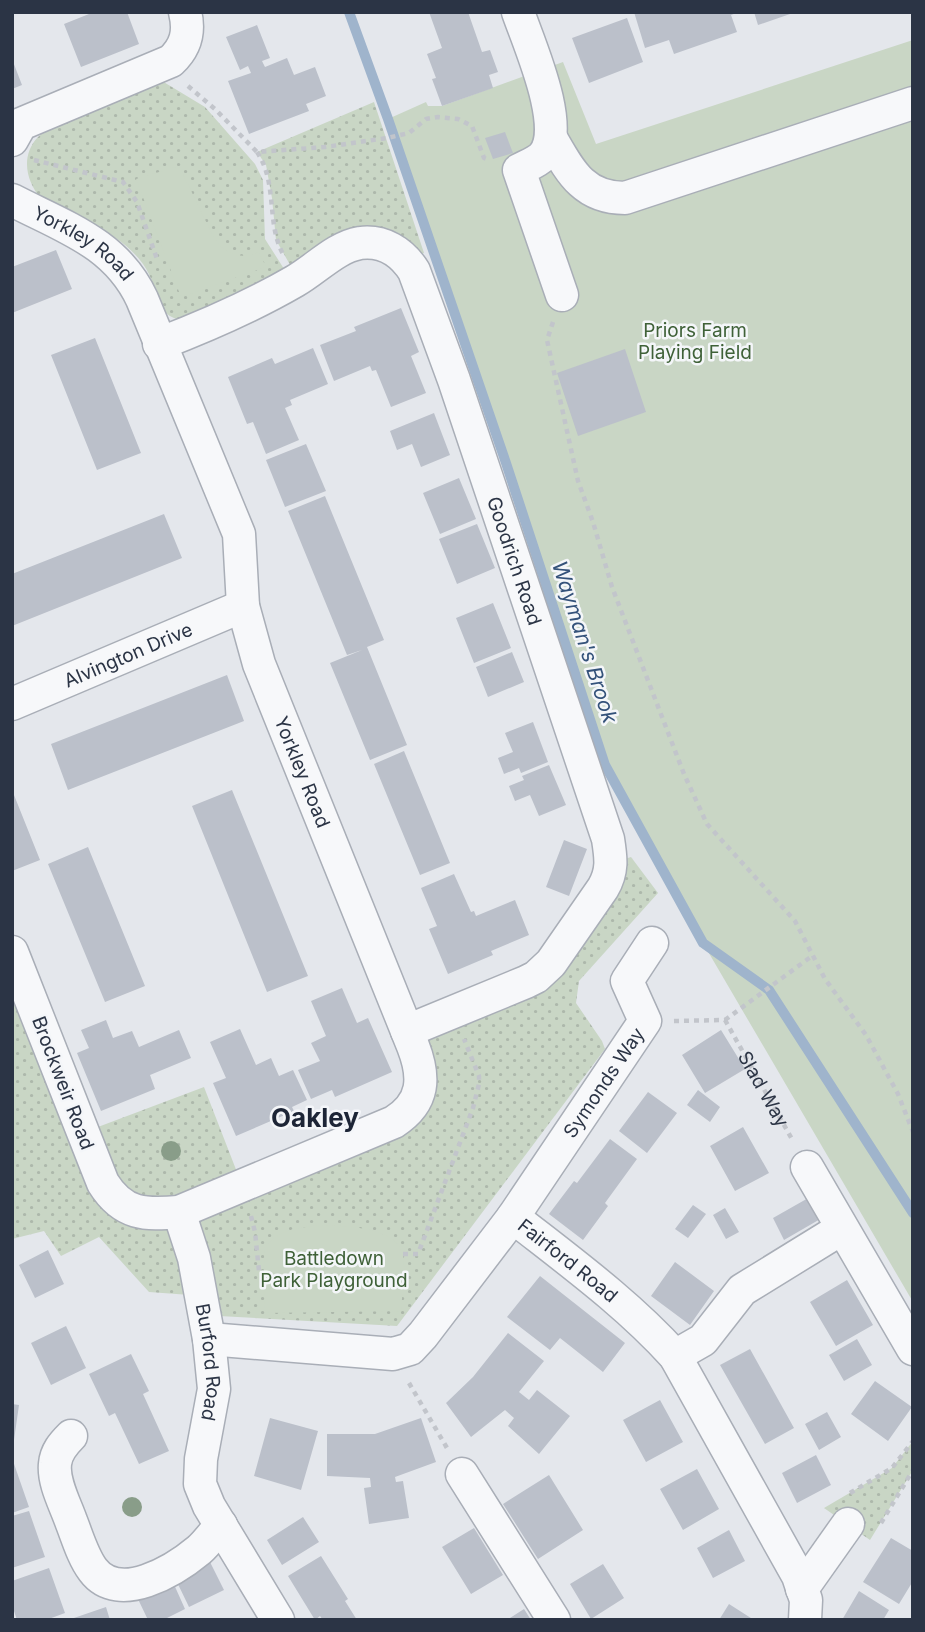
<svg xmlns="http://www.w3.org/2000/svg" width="925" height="1632" viewBox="0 0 925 1632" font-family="Inter,sans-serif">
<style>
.grass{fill:url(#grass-dots)}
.park{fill:#c9d6c5}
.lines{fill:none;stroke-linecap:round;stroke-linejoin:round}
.stream{stroke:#9fb4cc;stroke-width:10}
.building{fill:#bbc0ca}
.minor-casing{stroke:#a9aeb7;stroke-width:35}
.path{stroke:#c2c5cb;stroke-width:4.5;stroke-dasharray:5 5;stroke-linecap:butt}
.minor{stroke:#f7f8fa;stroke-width:32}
.tree{fill:#899d89}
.labels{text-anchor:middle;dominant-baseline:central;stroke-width:5;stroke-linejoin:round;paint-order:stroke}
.street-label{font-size:19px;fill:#2b3445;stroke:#f4f6f9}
.park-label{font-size:19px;fill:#3f6138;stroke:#f4f6f9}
.water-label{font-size:21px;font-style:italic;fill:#34527a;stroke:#f4f6f9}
.district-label{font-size:26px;font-weight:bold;fill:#1d2536;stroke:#f4f6f9}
</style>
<defs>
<pattern id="grass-dots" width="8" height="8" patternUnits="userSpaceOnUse" patternTransform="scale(1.75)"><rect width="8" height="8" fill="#c9d6c5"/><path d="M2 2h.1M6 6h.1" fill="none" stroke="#adb8ab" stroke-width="1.8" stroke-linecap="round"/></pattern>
</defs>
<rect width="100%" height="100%" fill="#e4e7ec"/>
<path class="grass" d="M162,81L205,107L255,164L263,180L265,239L286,272L184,321C151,315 161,289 143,264C119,231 76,217 42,200C26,182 20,156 38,137C48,127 64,123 77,117C105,105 134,93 162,81Z
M374,102L424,253L407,260L386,246L298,279L276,240L272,198L266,165L257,152Z
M631,857L658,893L579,981L576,1003L602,1041L605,1049L397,1326L219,1316L217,1297L149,1292L99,1237L61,1256L44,1231L12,1239V954L82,1133L204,1087L242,1185L402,1117L413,1046L526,982L612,863Z
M913,1441V1470L870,1540L824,1508L892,1468Z"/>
<path class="park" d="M913,40V1302L703,943L605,765L506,463L388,119L426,102L428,106H442L563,62L596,144Z
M179,166L214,238C226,255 240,260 259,252L266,267L181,297L136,179Z
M319,1225C342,1226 398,1226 403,1255C406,1272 402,1293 401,1311L265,1313L264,1248C282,1228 294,1229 319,1225Z"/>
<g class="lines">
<path class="stream" d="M349,12L388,119L506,463L605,765L703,943L769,990L913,1213"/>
</g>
<path class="building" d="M94,12H127L139,44L81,67L64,24Z
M429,12H468L482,52L490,50L498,72L489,75L493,88L442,106L432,79L436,78L427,54L442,48Z
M634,12H739L731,15L737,32L674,54L669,40L645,48Z
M754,12H793V13L758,25Z
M627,18L643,62L589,83L572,38Z
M257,25L270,58L262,61L265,67L287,58L294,75L315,67L326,96L306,104L309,111L249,134L228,81L251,73L248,66L240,70L226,37Z
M12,59L22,85L12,89Z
M505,132L513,153L493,159L485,138Z
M56,250L72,289L12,313V267Z
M401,308L419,352L411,356L426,393L391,407L376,370L372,371L370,366L334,381L320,345L356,331L354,327Z
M95,338L141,453L97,470L51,355Z
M313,348L328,384L290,400L292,405L285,408L299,440L266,454L253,422L247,424L228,377L272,358L275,364Z
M625,349L646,412L578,436L557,373Z
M434,413L450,455L421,467L412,444L397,450L390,431Z
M306,444L326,491L285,507L266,460Z
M459,478L476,519L440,534L423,493Z
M325,496L384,640L367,647L407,745L370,760L330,663L362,650L347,655L288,511Z
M164,514L182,558L12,626V574Z
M477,524L495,568L457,584L439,539Z
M493,603L511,648L474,663L456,618Z
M512,652L524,682L488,697L476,667Z
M227,675L244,721L68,790L51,744Z
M533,722L548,762L521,773L519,768L504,774L498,758L513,752L505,733Z
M404,751L450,863L420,875L374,764Z
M549,765L566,805L539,816L530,795L515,801L509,786L524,780L522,776Z
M12,790L40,860L12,871Z
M232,790L308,976L267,992L192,806Z
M564,840L587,849L569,896L546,887Z
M88,847L145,986L105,1002L48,864Z
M454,874L471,912L474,911L476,916L515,900L529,935L491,951L493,955L448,974L429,929L437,926L421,888Z
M342,988L357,1023L368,1018L392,1072L335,1097L332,1090L311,1099L298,1070L320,1061L311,1043L326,1036L311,1001Z
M106,1020L113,1038L132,1031L139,1047L179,1030L191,1058L150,1075L155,1089L101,1111L77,1053L89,1048L81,1030Z
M240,1029L256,1065L271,1058L279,1076L293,1070L307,1100L292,1107L294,1111L236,1136L213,1083L226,1078L210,1042Z
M721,1030L745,1069L705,1093L682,1055Z
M698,1090L720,1107L710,1122L687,1105Z
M648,1092L677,1113L647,1153L619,1131Z
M743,1127L769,1173L735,1191L710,1146Z
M610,1139L637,1159L605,1203L608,1206L583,1240L549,1214L574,1181L577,1183Z
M810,1197L822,1218L784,1240L773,1218Z
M693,1205L706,1214L688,1238L675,1229Z
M725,1208L739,1232L726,1239L713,1215Z
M48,1250L64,1284L35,1298L19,1265Z
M675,1262L714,1291L690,1325L651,1296Z
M540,1276L625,1343L603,1372L560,1338L550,1350L507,1317Z
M847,1280L873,1325L836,1346L810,1302Z
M66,1326L86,1368L51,1385L31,1343Z
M508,1333L544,1361L519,1392L529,1400L537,1390L570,1416L539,1454L508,1426L514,1418L505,1410L471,1437L446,1403L473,1377Z
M857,1339L872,1365L844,1381L829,1355Z
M750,1349L794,1428L765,1444L720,1365Z
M131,1354L149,1391L143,1394L169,1451L139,1464L115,1413L109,1416L89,1374Z
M875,1381L912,1407L888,1441L851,1414Z
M660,1400L683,1442L646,1462L623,1420Z
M12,1404L19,1405L14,1440H12Z
M827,1412L841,1437L819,1450L805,1424Z
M270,1418L318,1431L301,1490L254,1476Z
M421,1418L436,1462L395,1477L396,1482L403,1481L409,1518L369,1524L364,1488L371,1487L370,1478L327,1476V1434H375Z
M816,1455L831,1485L797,1503L782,1473Z
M12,1458L29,1507L12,1513Z
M697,1469L719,1509L683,1530L660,1489Z
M549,1475L583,1530L538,1559L503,1504Z
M29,1511L45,1557L12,1568V1516Z
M303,1517L319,1542L282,1565L267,1540Z
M474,1528L503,1575L471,1594L442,1547Z
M729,1530L745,1561L713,1578L697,1548Z
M891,1538L913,1551V1581L899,1604L863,1582Z
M321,1556L348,1599L345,1601L357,1620H323L320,1616L315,1620L288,1576Z
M210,1562L224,1590L189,1607L175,1578Z
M603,1564L624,1598L591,1619L570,1584Z
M49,1568L65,1613L46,1620H17L12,1605V1581Z
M172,1580L185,1609L163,1620H148L137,1597Z
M859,1591L889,1610L883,1620H842Z
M729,1604L754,1620H719Z
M106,1607L110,1620H71V1619Z
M524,1609L531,1620H507Z"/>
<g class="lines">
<defs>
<g id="minor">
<path d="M518,12C529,44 567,128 543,156C537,162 526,166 519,170L562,295"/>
<path d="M551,138C570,171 583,198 625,198L913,103"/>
<path d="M12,140L21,124L171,61C186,47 190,32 185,12"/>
<path id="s2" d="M12,200C64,227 116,243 142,299L239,534L243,606L259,664L413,1046C425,1077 425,1102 394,1122L179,1212C145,1215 123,1215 103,1183L12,952"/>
<path id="s3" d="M159,344C206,326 252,306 295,281C316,269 336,247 360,243C383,240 402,252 414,271L454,380L608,839C611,858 613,871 603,888L551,963L536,977L526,982L407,1031"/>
<path id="s4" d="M12,704L243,606"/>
<path d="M807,1167L913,1349"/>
<path id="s5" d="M179,1212L194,1258L209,1339L214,1389L201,1459L200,1484L209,1506L278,1620"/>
<path id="s6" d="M513,1217C569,1261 627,1303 675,1356L798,1576L806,1600L805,1620"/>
<path id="s7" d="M209,1339L393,1354L410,1349L423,1335L513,1217L645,1021L627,981L652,943"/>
<path d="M675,1356L703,1340L742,1290L841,1229"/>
<path d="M71,1436C63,1444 56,1452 55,1464C53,1482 65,1504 71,1521C77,1536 83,1557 93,1570C119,1605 175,1570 199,1550C207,1543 214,1533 221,1525"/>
<path d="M462,1474L554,1620"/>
<path d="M802,1589L848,1524"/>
</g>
</defs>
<use href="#minor" class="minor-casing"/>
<g class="path">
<path d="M188,86L216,110L257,152L325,147L387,138L409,133L426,119L438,117L458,119L472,126L484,158L489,160"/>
<path d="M257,152C278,183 266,223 283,254"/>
<path d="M34,160L123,182L137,202L157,259"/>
<path d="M553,322L547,340L578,481L593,522L612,587L684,774L707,824L795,921L825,979L866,1035L898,1094L913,1132"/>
<path id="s1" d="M725,1020L793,1141"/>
<path d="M725,1020L812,956"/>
<path d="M674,1021L725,1020"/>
<path d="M251,1216L255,1232L259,1271"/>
<path d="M403,1254H418L473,1108L479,1084V1076L464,1039"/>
<path d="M409,1383L447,1448"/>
<path d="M850,1493L892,1468L913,1441"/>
<path d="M881,1523L913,1470"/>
</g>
<use href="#minor" class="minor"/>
</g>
<g class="tree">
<circle cx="171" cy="1151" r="10"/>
<circle cx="132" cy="1507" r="10"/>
</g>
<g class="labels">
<g class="street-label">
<text stroke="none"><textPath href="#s2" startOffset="84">Yorkley Road</textPath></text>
<text stroke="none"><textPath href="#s3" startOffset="597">Goodrich Road</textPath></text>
<text stroke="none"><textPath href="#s4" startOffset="126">Alvington Drive</textPath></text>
<text stroke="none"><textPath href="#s2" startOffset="670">Yorkley Road</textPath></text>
<text stroke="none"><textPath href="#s7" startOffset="532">Symonds Way</textPath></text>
<text transform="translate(63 1083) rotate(69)">Brockweir Road</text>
<text stroke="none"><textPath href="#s1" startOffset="79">Slad Way</textPath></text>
<text stroke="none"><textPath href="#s6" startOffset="70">Fairford Road</textPath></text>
<text stroke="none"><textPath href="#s5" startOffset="154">Burford Road</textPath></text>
</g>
<g class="park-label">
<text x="695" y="330">Priors Farm<tspan x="695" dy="22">Playing Field</tspan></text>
<text x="334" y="1258">Battledown<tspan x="334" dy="22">Park Playground</tspan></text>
</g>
<g class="water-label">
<text transform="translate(585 642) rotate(72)">Wayman's Brook</text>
</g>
<g class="district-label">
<text x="315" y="1117">Oakley</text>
</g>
</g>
<rect width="925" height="1632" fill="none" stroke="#2b3445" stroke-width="28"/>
</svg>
